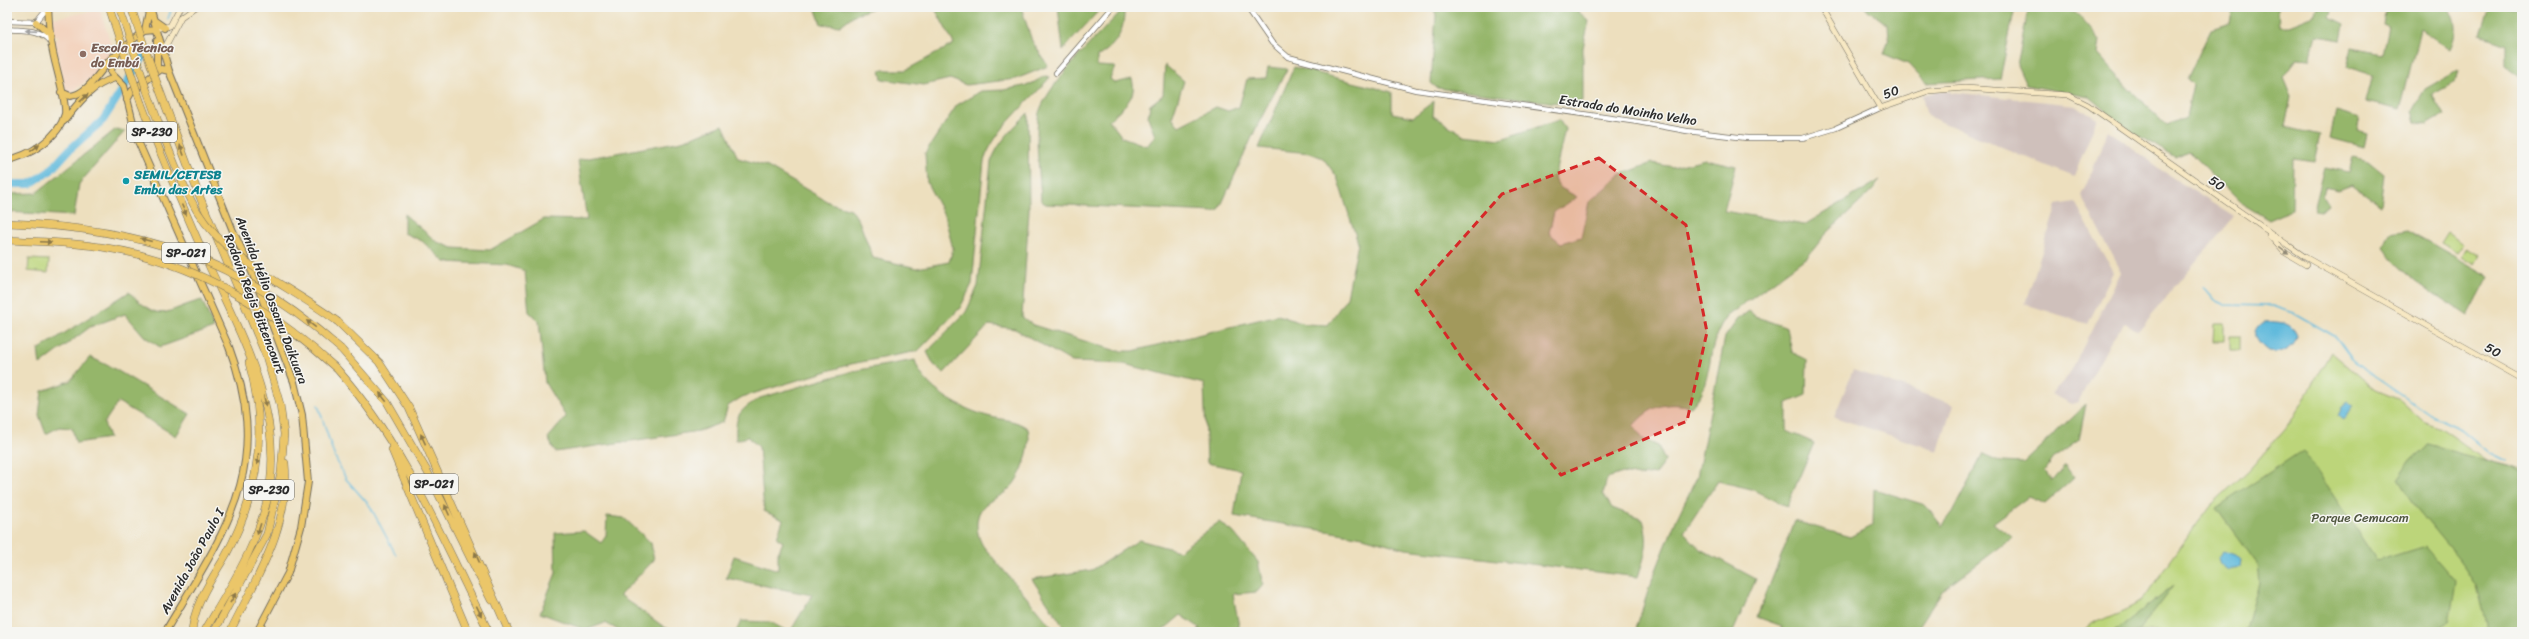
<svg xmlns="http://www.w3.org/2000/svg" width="2529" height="639" viewBox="0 0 2529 639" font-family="Sriracha,sans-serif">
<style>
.built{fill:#f3d4bf}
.industrial{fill:#cfc0bb}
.green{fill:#bcd57a;stroke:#748052}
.forest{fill:#95b66a;stroke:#60704a}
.water{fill:#5eb9dc;stroke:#447284}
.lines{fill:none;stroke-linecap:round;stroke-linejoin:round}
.stream{stroke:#5eb9dc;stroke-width:1.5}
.river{stroke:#5eb9dc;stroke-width:8}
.tertiary-casing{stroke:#6f6a5e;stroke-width:6}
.secondary-casing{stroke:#6f6a5e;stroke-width:6}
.primary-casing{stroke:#6f6a5e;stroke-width:8}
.motorway-casing{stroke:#6f6a5e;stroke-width:8}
.tertiary{stroke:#fff;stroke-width:4.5}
.secondary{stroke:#f7e8c3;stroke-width:5}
.primary{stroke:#ebc669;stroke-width:6}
.motorway{stroke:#ebc669;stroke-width:7}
.motorway-bridge-casing{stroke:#6f6a5e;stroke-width:8;stroke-linecap:butt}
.motorway-bridge{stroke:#ebc669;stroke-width:7}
.oneway{fill:#a0a0a0}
.oneway2{fill:#8b784a}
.oneway3{fill:#918a77}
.marked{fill:#d62828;fill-opacity:0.2;stroke:#d62828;stroke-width:3;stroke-dasharray:8 5;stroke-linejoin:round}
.education-dot{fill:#8d6e63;stroke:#f6f6f2;stroke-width:1.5}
.culture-dot{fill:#0f9aa8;stroke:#f6f6f2;stroke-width:1.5}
.labels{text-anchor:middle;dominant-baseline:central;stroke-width:3;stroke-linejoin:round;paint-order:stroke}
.shield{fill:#f6f6f2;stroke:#686867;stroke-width:1}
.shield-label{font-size:12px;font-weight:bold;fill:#2b2b2b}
.education-label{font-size:13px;font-weight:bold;fill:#785e54;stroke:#f6f6f2;text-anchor:start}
.street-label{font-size:13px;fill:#2b2b2b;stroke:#f6f6f2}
.culture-label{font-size:13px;font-weight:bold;fill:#0d838f;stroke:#f6f6f2;text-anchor:start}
.park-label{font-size:13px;fill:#4f563f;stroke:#f6f6f2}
</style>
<rect width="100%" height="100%" fill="#f6f6f2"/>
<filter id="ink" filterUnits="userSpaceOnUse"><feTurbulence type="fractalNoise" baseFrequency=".025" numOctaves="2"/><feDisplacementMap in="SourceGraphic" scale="8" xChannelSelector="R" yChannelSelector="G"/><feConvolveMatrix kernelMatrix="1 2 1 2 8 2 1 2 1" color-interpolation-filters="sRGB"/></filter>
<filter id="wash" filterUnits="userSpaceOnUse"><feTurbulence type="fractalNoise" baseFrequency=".012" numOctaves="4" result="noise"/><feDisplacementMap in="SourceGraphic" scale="16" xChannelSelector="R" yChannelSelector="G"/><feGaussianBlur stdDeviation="0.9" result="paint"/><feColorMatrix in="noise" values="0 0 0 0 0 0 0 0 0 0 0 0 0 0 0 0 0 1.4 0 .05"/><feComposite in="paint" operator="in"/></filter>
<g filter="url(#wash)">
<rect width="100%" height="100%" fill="#eddfbe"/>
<path class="built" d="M100,10L113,50L96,74L70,93L65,90L55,42L59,35H54L53,18Z"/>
<path class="industrial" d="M1941,91L2075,105L2097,118L2074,177L1927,116L1922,95Z
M2109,130L2170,176L2234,217L2138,331L2125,323L2111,341L2078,402L2071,404L2051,394L2062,384L2071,371L2121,272L2081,196Z
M2075,202L2113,272L2088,324L2025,304L2057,205Z
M1853,370L1953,404L1938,451L1834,417Z"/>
<path class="green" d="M2447,232L2464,243L2457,253L2440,243Z
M2467,247L2480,255L2475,264L2462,256Z
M29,259L49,260L48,273L28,271Z
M2214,324H2224V341H2213Z
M2230,336H2240V350H2230Z
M2331,352L2376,390L2400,400L2423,421L2441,428L2486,460L2522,470V632H2083C2101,616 2124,614 2142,600L2211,505L2249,470L2290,423Z"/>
<path class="forest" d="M815,7H876L854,15L840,26L821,24Z
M934,7H1021L1032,41L1048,66L1016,79L966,85L950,79L924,85L882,79L880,70H906L954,44Z
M1058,7H1102L1063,50Z
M1433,7H1573L1589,21L1583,48V101L1565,104L1437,88L1431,83L1436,15Z
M1864,7H2015L2000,79L1926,83L1908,64L1884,54L1889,38L1888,25Z
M2029,7C2074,7 2072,5 2100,40L2098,54L2129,89L2167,125L2186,117L2193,85L2187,79L2211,29L2230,23L2233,7H2278L2279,26H2289L2314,16L2317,7H2333L2330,17L2344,24L2341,40L2317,36L2310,60L2296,59L2283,78L2291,97L2285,127L2320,135L2314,162L2293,159L2292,210L2269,220L2241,203L2189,151L2175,157L2127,129L2089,97L2026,85L2017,65Z
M2386,7H2448C2457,21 2457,34 2450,49L2420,29L2400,110L2366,102L2373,75L2347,67L2352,48L2382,54L2388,26L2383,24Z
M2489,7H2522V78L2506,66V44L2480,34Z
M1124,8C1125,31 1117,45 1097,57V66L1115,67L1110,79L1115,83L1132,79C1138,99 1122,107 1109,120L1122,137L1147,146L1155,136L1148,117L1150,105L1163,95L1165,65L1184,81L1172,118L1179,126L1216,107L1228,111L1239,107L1247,79L1266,78L1268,67L1287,69L1257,126L1219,210L1213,212L1046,204L1041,201C1040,175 1035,143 1038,118C1041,89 1103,31 1124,8Z
M1294,67L1392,92V113L1413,117L1434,101L1433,116L1464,135L1501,139L1559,120L1565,129L1554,179L1559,187L1577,197L1554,212L1549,233L1561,243L1581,237L1589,202L1620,175L1652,163L1673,167L1705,159L1736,166L1724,211L1804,225L1880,180L1872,191L1826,234L1808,256L1727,316C1709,339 1712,367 1702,392C1700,397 1694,403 1691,407C1666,401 1650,406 1633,426L1643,439L1658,446L1665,461L1655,474L1639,476L1623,473L1607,478L1603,494L1612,508L1643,520C1650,543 1645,555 1638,577L1406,549L1363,537L1234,516L1241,470L1207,463L1204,384L1124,364L1072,362L1015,329L989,325L944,373L934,365L927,352L966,312L978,286L991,162C998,142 1013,128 1028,113L1029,210L1022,317L1033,325L1117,351H1133L1278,315L1304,324L1328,325L1347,297L1358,243L1337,177L1323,158L1310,153L1259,148Z
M2458,70L2455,82L2432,95L2444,115L2427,125L2415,122L2412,111L2425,89Z
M1045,76L1050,77C1028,104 995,128 984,161L972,284L960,308L918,351L851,364L742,397L728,406L723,422L699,431L555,452L548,438L566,417L545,383L539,321L529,312L525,271L507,265L445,262L422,241L404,233V214L437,242L453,248L490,250L544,219L587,220L578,160L682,141L723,125L738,158L766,166L830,203L851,209L859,221L873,258L917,268L949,262L953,249L945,217L927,183L925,153L957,105L981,91L1003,90L1029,85Z
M2336,111L2360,118L2357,131L2367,134L2364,147L2330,138Z
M116,129L125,131L79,184L74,216L7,212V194L36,193Z
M2353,157L2368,161L2384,174L2380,206L2352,185L2338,190L2325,187L2323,195L2328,205L2320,211L2314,210L2325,167L2349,172Z
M2407,230L2489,276L2468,316C2445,300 2394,271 2384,246L2390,233Z
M129,292C163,326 163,310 202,300L214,328L160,347L145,337L125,314L90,327L40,365L38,350Z
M1749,311L1755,316L1787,328L1792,352L1807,360L1806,395L1787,403V431L1814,443L1787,506L1751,489L1718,481L1684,532L1700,549L1756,579L1733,632H1635L1650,585L1677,518L1697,477L1725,337L1738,319Z
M90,357L113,368L190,414L176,436L118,402L104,423L109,438L76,443L72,428L59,427L46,434L39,415L42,391L70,381Z
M915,360C922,389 963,410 991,417C1003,420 1018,420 1028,429C1032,447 1022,479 1007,491C1001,496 992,499 986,504C973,515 976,534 983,546L1056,632H790L812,595L726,578L734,556L778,570V553L783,542L777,538L783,520L764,511L759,447L748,437L736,440C735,415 738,411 760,398L853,371Z
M2086,404L2079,440L2054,458L2045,471L2052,481L2065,465L2074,478L2045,504L2028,497L1993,523L2012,538L1943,590L1915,632H1780L1782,626L1757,617L1795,521L1850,537L1873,525L1874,489L1925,505L1942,526L1953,512L1983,454L2001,462L2023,463Z
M2428,445L2511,467L2522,473V632H2489L2477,586L2461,561L2413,503L2398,479L2411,460Z
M2303,450L2377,561L2425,546L2456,582L2449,622L2432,632H2245L2259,582L2257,564L2216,508Z
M607,516L624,518L651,543L654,560L620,595L664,627L677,632H622L605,623L586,630L540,613L556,573L555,533L584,531L601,543L606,536Z
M1219,522L1233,532L1258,562L1263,585L1257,592L1233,594L1240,632H1198L1200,628L1181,615L1161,632H1067L1032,579L1092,570L1139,540L1179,551Z
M2174,585L2138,632H2114Z
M741,621L770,622L789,632H736Z"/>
<path class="water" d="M2264,322C2277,321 2293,322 2297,336C2293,350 2281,353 2268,351C2257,343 2249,332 2264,322Z
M2348,402L2353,405L2344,420L2338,416L2342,407Z
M2224,551L2236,555L2241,560L2240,568L2228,570L2220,564L2218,558Z"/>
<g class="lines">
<path class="stream" d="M168,19L172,7
M2204,287L2216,301L2225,305L2273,306L2294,313L2336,337L2351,358L2366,371L2431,415L2461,429L2490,453L2506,461
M318,405L334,455L346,479L370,506L396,555"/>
<path class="river" d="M7,184H30L50,171L69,150L103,120L145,54"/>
</g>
</g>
<g filter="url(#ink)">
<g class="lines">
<defs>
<path id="tertiary" d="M1247,7L1272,43L1288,57L1416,90L1638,122L1687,131L1747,138H1803L1836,128L1880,108
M7,21L36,22L48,7
M7,29C22,31 40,28 50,42
M1056,73L1113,7"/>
<path id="secondary" d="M1821,7L1880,108L1929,91L1965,88L2068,95L2088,105L2305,257L2522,379
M156,29L170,26L180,7
M163,51L181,17L195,7
M2269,235L2284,252L2306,265"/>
<path id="primary" d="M150,7L169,71L233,231L252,272L294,382L302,415L308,482L301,527L288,573L257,632
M155,21L165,28
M36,22L50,35
M145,30L149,11
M119,51L145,30L156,29
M118,52L112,63L111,73L124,86L137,139L229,347C275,469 224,532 165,632
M157,68V41
M61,92L70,96C89,94 100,69 113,57
M127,100L132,91L161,69L169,71
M64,121C78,103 93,84 115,78
M7,160C29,156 59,138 65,114C67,101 54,62 52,47C49,34 49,20 48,7"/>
<path id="motorway" d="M109,7L119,38
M119,7L126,27
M131,7L135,19
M157,83L197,190L266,356L280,404L284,434L281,473L267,534L214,632
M147,91L163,135
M141,103C161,156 183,207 206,259C238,331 281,402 270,485C262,539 231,586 204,632
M338,322L379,362L409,408L509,632
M341,349L387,402L427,471L491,600
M337,369C405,446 443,541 489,632
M392,450L468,632
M192,632C194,603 212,579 226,555C259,494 268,430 249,363
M230,632C256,578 291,526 285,463"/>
</defs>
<use href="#tertiary" class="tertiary-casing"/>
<use href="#secondary" class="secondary-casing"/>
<use href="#primary" class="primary-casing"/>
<use href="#motorway" class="motorway-casing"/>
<use href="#tertiary" class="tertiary"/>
<use href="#secondary" class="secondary"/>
<use href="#primary" class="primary"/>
<use href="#motorway" class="motorway"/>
<defs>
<path id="motorway-bridge" d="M135,19L157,83
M126,27L147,91
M119,38L141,103
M163,135C174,161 183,187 197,211C229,263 291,286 338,322
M7,223C144,228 236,257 341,349
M7,240C40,242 74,242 107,248C196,262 271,309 337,369"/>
</defs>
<use href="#motorway-bridge" class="motorway-bridge-casing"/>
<use href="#motorway-bridge" class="motorway-bridge"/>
</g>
<defs><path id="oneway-solid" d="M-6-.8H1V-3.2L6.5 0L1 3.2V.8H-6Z"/></defs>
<use class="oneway" href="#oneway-solid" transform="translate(31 31) rotate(-176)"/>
<g class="oneway2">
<use href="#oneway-solid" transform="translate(84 98) rotate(-44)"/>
<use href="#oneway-solid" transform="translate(35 148) rotate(-36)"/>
<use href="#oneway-solid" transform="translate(182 150) rotate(-110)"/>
<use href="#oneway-solid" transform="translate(184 210) rotate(66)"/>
<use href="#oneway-solid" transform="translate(146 240) rotate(-165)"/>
<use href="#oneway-solid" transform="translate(46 242) rotate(3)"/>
<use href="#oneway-solid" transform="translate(311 324) rotate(-143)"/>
<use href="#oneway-solid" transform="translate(383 397) rotate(-128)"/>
<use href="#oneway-solid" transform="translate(265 401) rotate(77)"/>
<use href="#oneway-solid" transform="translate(423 439) rotate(-115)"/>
<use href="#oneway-solid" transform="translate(258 459) rotate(96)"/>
<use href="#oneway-solid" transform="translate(447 510) rotate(-114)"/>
<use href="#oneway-solid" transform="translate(259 529) rotate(108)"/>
<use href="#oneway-solid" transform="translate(477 557) rotate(-114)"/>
<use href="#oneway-solid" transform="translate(233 598) rotate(-60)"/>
<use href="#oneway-solid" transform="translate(479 611) rotate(64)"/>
</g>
<use class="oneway3" href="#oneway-solid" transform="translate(2284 251) rotate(36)"/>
</g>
<path class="marked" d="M1599,158L1686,225L1707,332L1687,421L1561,475L1464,361L1416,291L1502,194Z"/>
<circle class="education-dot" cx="83" cy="54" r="4"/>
<circle class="culture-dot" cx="126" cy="181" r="4"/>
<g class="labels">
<g class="shield">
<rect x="127" y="122" width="50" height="20" rx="3"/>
<rect x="162" y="243" width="48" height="20" rx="3"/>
<rect x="410" y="474" width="48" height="20" rx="3"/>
<rect x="244" y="480" width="50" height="20" rx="3"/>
</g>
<g class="shield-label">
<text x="152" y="132">SP-230</text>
<text x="186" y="253">SP-021</text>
<text x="434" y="484">SP-021</text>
<text x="269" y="490">SP-230</text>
</g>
<g class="education-label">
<text x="91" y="47">Escola Técnica<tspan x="91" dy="15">do Embú</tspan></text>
</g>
<g class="street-label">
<text transform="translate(1891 92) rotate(-19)">50</text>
<text transform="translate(1628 110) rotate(9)">Estrada do Moinho Velho</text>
<text transform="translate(2217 183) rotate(36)">50</text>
<text transform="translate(272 300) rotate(69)">Avenida Hélio Ossamu Daikuara</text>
<text transform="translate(255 304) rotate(69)">Rodovia Régis Bittencourt</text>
<text transform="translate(2493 350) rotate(30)">50</text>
<text transform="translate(192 561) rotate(-61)">Avenida João Paulo I</text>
</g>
<g class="culture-label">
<text x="134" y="174">SEMIL/CETESB<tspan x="134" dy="15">Embu das Artes</tspan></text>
</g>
<g class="park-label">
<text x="2360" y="517">Parque Cemucam</text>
</g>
</g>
<rect width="2529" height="639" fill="none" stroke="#f6f6f2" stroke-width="24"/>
</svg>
